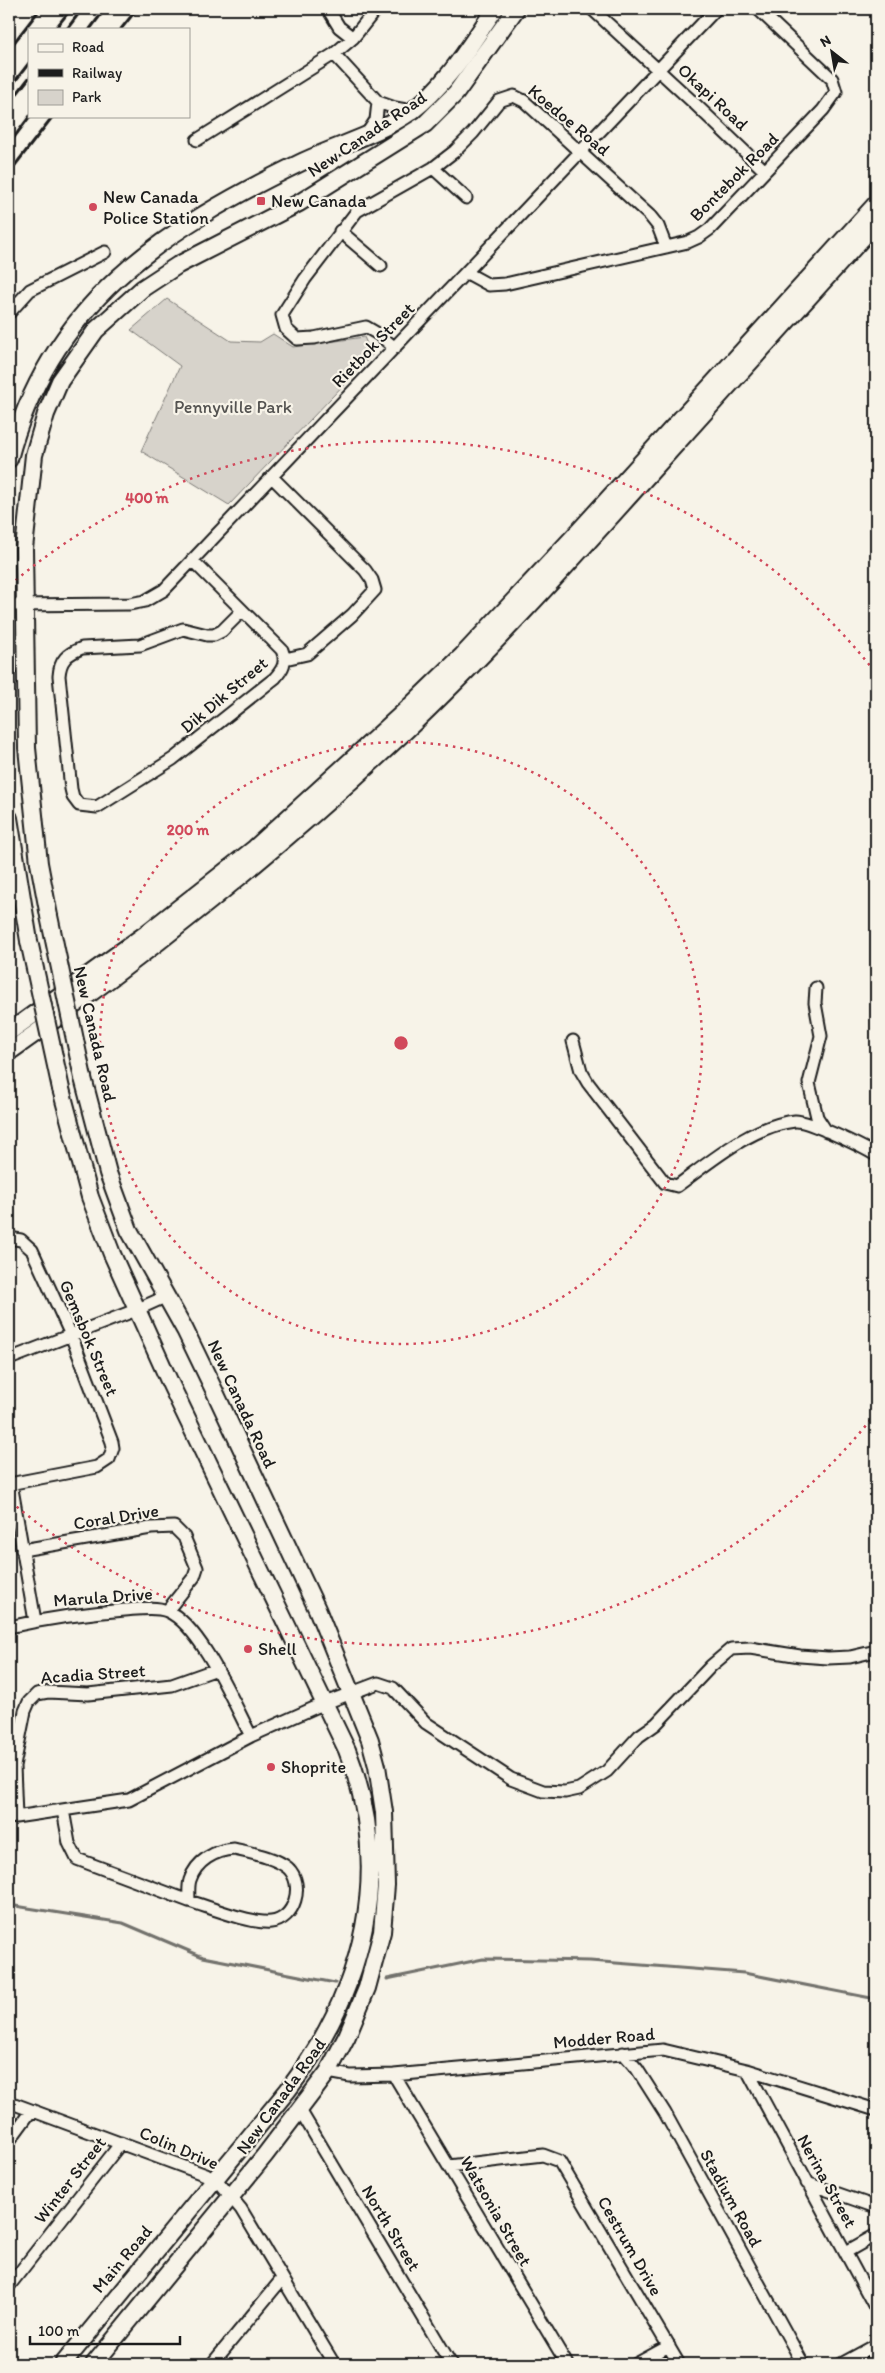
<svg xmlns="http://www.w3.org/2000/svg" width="885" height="2373" viewBox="0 0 885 2373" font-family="Itim,sans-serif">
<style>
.green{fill:#d7d3cb;stroke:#7a7874}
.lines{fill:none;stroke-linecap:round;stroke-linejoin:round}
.stream{stroke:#72716c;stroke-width:3}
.minor-casing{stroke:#1c1c1c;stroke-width:15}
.secondary-casing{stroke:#1c1c1c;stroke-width:20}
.minor{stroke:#f7f3e8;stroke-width:11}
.secondary{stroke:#f7f3e8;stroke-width:16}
.rail{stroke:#1c1c1c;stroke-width:3}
.secondary-bridge-casing{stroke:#1c1c1c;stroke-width:20;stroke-linecap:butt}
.secondary-bridge{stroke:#f7f3e8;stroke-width:16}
.ring{fill:none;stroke:#d1495b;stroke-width:2.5;stroke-dasharray:2.5 5}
.poi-dot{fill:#d1495b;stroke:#f7f3e8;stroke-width:2}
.labels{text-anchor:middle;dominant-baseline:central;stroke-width:4.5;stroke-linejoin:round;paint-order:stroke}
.street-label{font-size:18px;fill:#1c1c1c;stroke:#f7f3e8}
.poi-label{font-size:18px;fill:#1c1c1c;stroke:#f7f3e8;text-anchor:start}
.park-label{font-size:18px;fill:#545351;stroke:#f7f3e8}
.centre{fill:#d1495b;stroke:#f7f3e8;stroke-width:2.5}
.ring-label{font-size:15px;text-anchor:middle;font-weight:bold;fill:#d1495b;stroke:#f7f3e8;stroke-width:4.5;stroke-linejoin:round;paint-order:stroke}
</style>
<rect width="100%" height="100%" fill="#f7f3e8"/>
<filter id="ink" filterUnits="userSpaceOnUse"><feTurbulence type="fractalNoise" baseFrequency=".02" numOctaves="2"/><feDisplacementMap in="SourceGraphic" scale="10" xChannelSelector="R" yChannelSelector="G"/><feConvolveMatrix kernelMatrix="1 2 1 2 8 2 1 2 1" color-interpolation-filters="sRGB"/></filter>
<g filter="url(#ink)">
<path class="green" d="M167,299L231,341L260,342L273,334L293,347L364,337L372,355L229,505L141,451L180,366L131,330Z"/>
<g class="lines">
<path class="stream" d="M9,1905L123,1923L203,1957L335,1983
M387,1979L483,1959L590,1961L744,1973L876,1999"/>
<defs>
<path id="minor" d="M328,9L339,27L353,38
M592,9L695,104L765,171
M334,54L378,102L395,108L412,111
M366,135L376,120L378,102
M197,140L334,54L353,38L376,9
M433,168L466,198
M340,231L381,266
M467,273L489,285L505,284L688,242L699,237L710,229L823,110L836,92L832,79L758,9
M9,313L30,290L105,252
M395,348L378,334L366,327L314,338L297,339L286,329L282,315L305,279L357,211L433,168L455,151L473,133L499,101L514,96L524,101L650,216L658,226L666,247
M272,477L365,570L372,580L375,590L352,615L307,654L285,659
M192,560L282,650C287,662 283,669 275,678L173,759L97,807L79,805L73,797L71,789L59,676C60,660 67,654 82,648L140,645L183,629L207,635H214L222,631L242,611
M9,605L130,604L145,601L164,590L716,9
M816,988L815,1003L821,1036L809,1083L817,1117L826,1131
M573,1041L581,1071L588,1083L665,1183L677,1186C710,1162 753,1125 795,1121C808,1120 863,1147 876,1155
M9,1238L21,1240L32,1250L71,1335L112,1442L113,1448L109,1459L97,1467L9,1484
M9,1359L136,1310L167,1296
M11,1483L35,1621
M22,1550L151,1528L174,1527L184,1537L197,1568L194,1577L167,1611
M9,1627C48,1618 86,1613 125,1610C138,1609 156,1606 167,1611C201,1625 234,1704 251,1736
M63,1810L69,1843L77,1859L189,1901
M16,1816L14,1766L25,1711L29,1702L37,1694L48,1692L88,1694L172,1685L217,1669
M9,1818L129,1800L251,1736L325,1703L378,1683L393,1688L426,1723L511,1779L543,1791L565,1792L579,1789L607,1771L639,1736L656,1724L711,1666L731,1649L750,1648L800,1656L828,1658L850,1657L876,1651
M234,1849C251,1853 275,1857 288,1868C305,1884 295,1920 271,1922C251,1924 209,1907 189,1901C189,1895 188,1886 190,1880C196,1861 215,1850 234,1849Z
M623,2053L637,2069L665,2113L803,2364
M747,2070L876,2309
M328,2072L350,2076L394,2075L663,2050L747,2070L876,2110
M394,2075L567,2364
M9,2102L206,2175L220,2184L241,2209L334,2364
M300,2110L451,2364
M9,2141L31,2111
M449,2166L543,2155L559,2161L679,2364
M807,2183L876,2207
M846,2252L876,2235
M9,2286L121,2143
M212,2364L282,2279
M636,2364L669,2346
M841,2364L876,2345"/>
<path id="secondary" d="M9,459C50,303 162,230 300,163C337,145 378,135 412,111C447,85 471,43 495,9
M9,818L29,941
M49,916L39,863L27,748L24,549L34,455L46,414L60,381L96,330L143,288L178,265L299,203L425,124L456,93L516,9
M9,1032L143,936L255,848L404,712L462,656L578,532L876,204
M9,1052C146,956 276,852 399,737C484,657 563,570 641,483C719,396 797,310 876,223
M83,1078L108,1173L129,1230L185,1330L214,1390L317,1609L370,1740L377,1766L384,1812L386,1885L382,1932L367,1988L347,2036L328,2072L265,2155L94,2364
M61,1089L90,1197L112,1254L171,1385L347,1750C394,1870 365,1989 288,2090L63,2364"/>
</defs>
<use href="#minor" class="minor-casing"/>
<use href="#secondary" class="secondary-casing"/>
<use href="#minor" class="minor"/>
<use href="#secondary" class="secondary"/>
<path class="rail" d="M9,19L17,9
M55,29L71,9
M67,29L82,9
M90,29L105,9
M121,29L137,9
M9,49L40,9
M9,89L29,63
M9,104L29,78
M9,144L30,116
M9,173L53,116"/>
<defs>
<path id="secondary-bridge" d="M49,916L83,1078
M29,941L61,1089"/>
</defs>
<use href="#secondary-bridge" class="secondary-bridge-casing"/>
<use href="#secondary-bridge" class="secondary-bridge"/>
</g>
</g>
<g class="ring">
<circle cx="401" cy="1043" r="301"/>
<path d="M875 1414A602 602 0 0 1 10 1501M10 585A602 602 0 0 1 875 672"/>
</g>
<g class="poi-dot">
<rect x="256" y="196" width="10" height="10" rx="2.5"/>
<circle cx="93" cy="207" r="5"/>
<circle cx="248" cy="1649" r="5"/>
<circle cx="271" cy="1767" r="5"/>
</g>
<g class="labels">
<g class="street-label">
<text transform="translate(713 97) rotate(43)">Okapi Road</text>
<text transform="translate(569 120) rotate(40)">Koedoe Road</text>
<text transform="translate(367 134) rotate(-34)">New Canada Road</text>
<text transform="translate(734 177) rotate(-45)">Bontebok Road</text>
<text transform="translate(373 345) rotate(-46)">Rietbok Street</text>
<text transform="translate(224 695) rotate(-40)">Dik Dik Street</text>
<text transform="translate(95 1034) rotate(77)">New Canada Road</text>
<text transform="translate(89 1338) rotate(67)">Gemsbok Street</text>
<text transform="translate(242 1404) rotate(65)">New Canada Road</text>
<text transform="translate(116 1517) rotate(-9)">Coral Drive</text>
<text transform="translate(103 1597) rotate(-4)">Marula Drive</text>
<text transform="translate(93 1674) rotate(-4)">Acadia Street</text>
<text transform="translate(604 2038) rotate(-5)">Modder Road</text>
<text transform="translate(281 2096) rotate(-54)">New Canada Road</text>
<text transform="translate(179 2148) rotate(23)">Colin Drive</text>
<text transform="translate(70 2180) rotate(-52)">Winter Street</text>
<text transform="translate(827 2181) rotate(61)">Nerina Street</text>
<text transform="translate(731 2198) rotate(61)">Stadium Road</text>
<text transform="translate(496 2211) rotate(60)">Watsonia Street</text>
<text transform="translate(391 2228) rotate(59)">North Street</text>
<text transform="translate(630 2246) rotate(60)">Cestrum Drive</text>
<text transform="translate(122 2259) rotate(-50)">Main Road</text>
</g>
<g class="poi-label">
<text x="103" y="197">New Canada<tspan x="103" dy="21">Police Station</tspan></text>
<text x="271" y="201">New Canada</text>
<text x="258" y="1649">Shell</text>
<text x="281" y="1767">Shoprite</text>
</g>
<g class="park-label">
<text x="233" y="407">Pennyville Park</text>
</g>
</g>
<circle cx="401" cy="1043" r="8" class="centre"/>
<g class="ring-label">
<text x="147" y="503">400 m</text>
<text x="188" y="835">200 m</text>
</g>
<rect width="885" height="2373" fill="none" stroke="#f7f3e8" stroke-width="30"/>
<rect x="15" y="15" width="855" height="2343" fill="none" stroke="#1c1c1c" stroke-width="2" filter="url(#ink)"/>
<rect x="28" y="28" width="162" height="90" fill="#f7f3e8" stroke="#9f9d96"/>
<rect x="38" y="44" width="25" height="8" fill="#f7f3e8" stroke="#9f9d96"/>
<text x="72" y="52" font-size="15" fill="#1c1c1c">Road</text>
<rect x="38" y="69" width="25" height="8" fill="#1c1c1c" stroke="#9f9d96"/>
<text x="72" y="78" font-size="15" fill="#1c1c1c">Railway</text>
<rect x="38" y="90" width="25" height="15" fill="#d7d3cb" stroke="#9f9d96"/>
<text x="72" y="102" font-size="15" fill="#1c1c1c">Park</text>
<g transform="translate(832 52) rotate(329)" stroke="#f7f3e8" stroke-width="4" paint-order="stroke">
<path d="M0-4L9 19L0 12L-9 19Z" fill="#1c1c1c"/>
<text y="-8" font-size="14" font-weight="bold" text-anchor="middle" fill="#1c1c1c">N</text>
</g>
<path d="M30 2336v8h150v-8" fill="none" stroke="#1c1c1c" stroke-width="2.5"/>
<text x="38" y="2336" font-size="15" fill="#1c1c1c" stroke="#f7f3e8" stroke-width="4" paint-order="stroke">100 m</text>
</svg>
